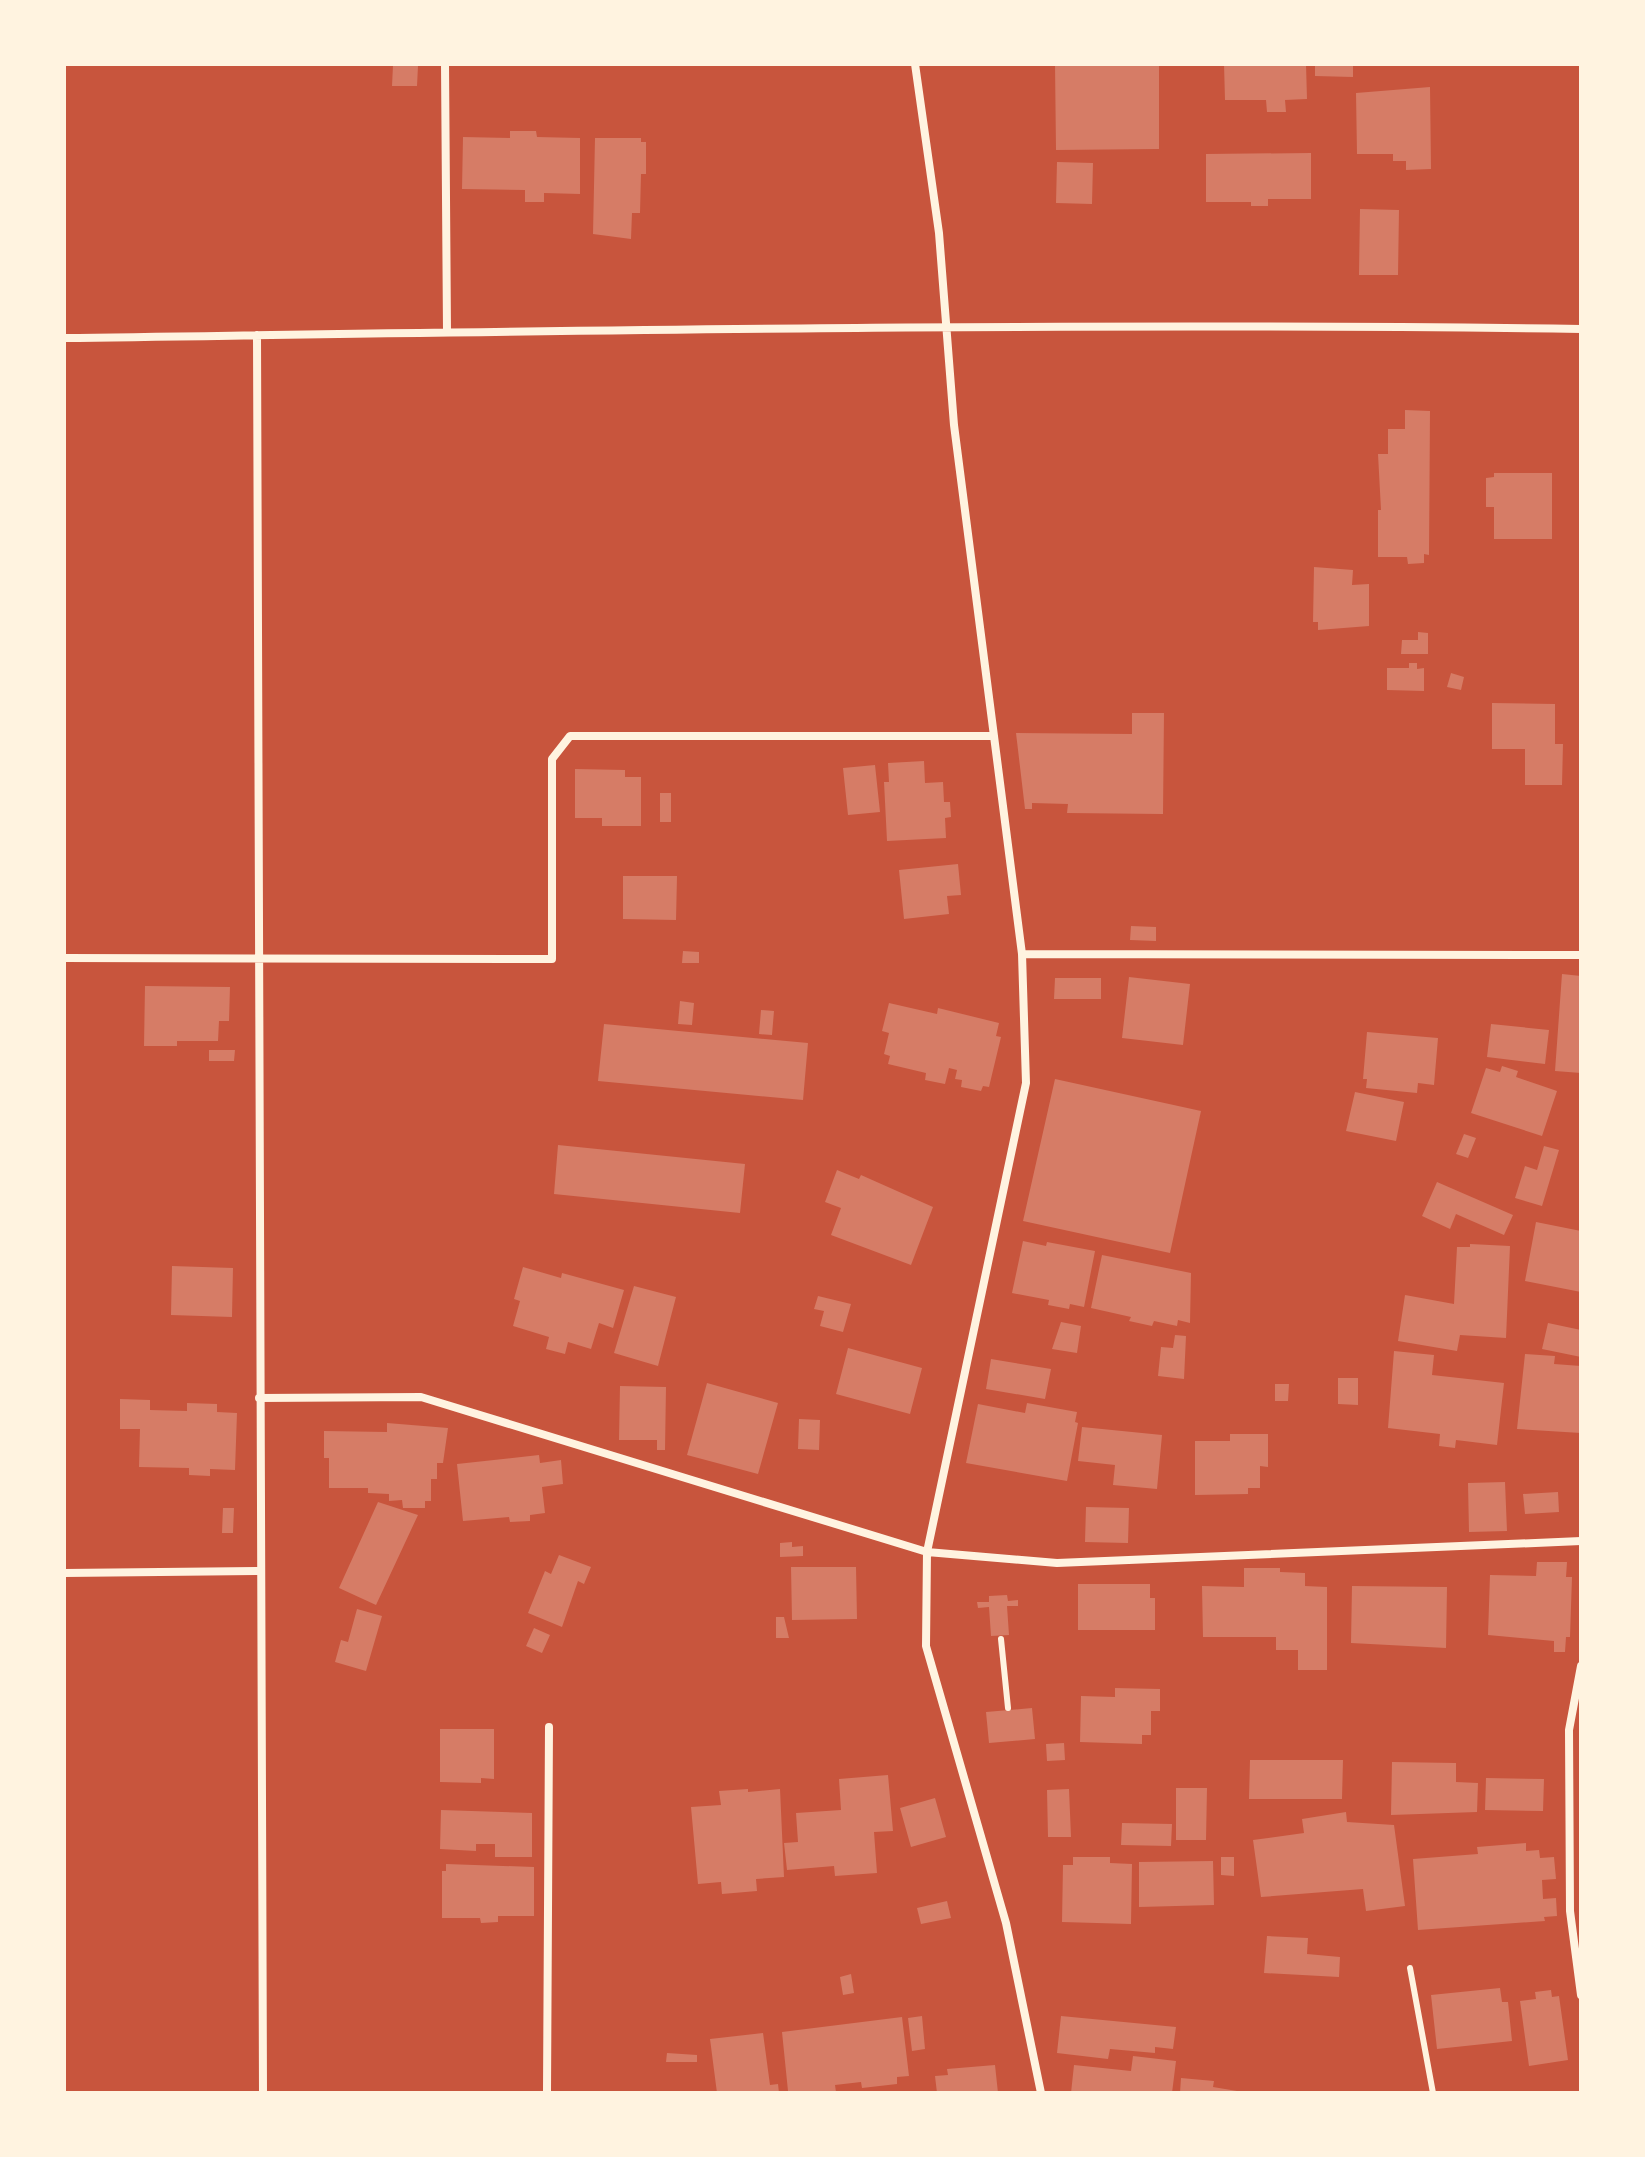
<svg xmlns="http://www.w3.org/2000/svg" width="1645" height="2157" viewBox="0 0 1645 2157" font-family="'Open Sans',sans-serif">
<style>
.building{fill:#d67c66}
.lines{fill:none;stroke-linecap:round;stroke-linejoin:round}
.service{stroke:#fff3e0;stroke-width:6}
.minor{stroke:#fff3e0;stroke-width:8}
</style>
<rect width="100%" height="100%" fill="#c8553d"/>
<path class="building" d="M1055,64H1159V149L1056,150Z
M1224,64H1306L1307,99L1285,100L1286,112H1267L1266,100H1225Z
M1315,64H1353V77L1315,76Z
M393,65L418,66L417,86H392Z
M1430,87L1431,169L1406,170V161H1393V154H1357L1356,93Z
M510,131H536L537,137L580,138V194L544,193V202H525V190L462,189L463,137L510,138Z
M595,138H641V142H646V174H641L640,213H632L631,239L593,234Z
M1311,153V199H1268V206H1251V202H1206V154Z
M1057,162L1093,163L1092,204L1056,203Z
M1360,209L1399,210L1398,275H1359Z
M1405,410L1430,411L1429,555L1424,554V563L1408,564L1407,557H1378V510H1381L1378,454H1388V429H1405Z
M1494,473H1552V539H1494V507H1486V478L1494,477Z
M1314,567L1353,570L1352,585L1369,584V626L1318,630V622H1313Z
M1418,632L1428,633V654H1401L1402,640H1418Z
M1409,663H1417V669L1424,668V691L1387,690V668H1409Z
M1451,673L1464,677L1461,690L1447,687Z
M1492,703L1555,704V744H1563L1562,785H1525V749H1492Z
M1132,713H1164L1163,814L1067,813L1068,804L1032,803V809H1025L1016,733L1132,734Z
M924,761L925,783L943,782L944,802H950L951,817L945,818L946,838L887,841L884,782H889L888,763Z
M875,765L880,812L848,815L843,768Z
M575,769L625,770V777H641V826H602V818H575Z
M660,793H671V822H660Z
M958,864L961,895L947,896L949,914L904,919L899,870Z
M623,876H677L676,920L623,919Z
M1131,926L1156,927V941L1130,940Z
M683,951L699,952V963H682Z
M1562,974L1581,976V1073L1555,1071Z
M1129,977L1190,984L1183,1045L1122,1038Z
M1055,978H1101V999H1054Z
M145,986L230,987L229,1021H219L218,1041H177V1046H144Z
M680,1001L694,1003L692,1025L678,1024Z
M889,1003L937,1014L938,1008L999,1023L996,1036L1001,1037L989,1087L983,1086L981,1091L961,1087L962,1080L955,1079L957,1070L949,1068L945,1084L925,1080L926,1073L888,1064L890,1056L884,1054L889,1033L882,1031Z
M761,1010L774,1011L772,1035L759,1034Z
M604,1024L808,1043L803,1100L598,1081Z
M1491,1024L1549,1030L1545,1064L1487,1057Z
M1367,1032L1438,1038L1434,1085L1418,1083L1417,1093L1366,1088L1367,1079H1363Z
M209,1050H235L234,1061H209Z
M1502,1066L1518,1071L1516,1077L1557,1091L1542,1136L1471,1113L1486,1068L1500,1072Z
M1055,1079L1201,1111L1170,1253L1023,1221Z
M1355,1092L1404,1102L1396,1141L1346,1131Z
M1464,1134L1476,1138L1468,1158L1456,1154Z
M558,1145L745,1164L740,1213L554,1194Z
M1544,1146L1559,1150L1542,1206L1515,1198L1525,1166L1537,1170Z
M837,1170L859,1179L861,1175L933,1207L911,1265L831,1235L841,1208L825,1202Z
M1437,1182L1513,1215L1504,1235L1456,1214L1450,1229L1422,1216Z
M1536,1222L1581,1231V1292L1525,1281Z
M1023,1241L1046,1246L1047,1242L1095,1251L1084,1307L1070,1304L1069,1309L1048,1305L1049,1300L1012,1293Z
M1470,1244L1510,1246L1506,1338L1460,1335L1457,1351L1398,1341L1405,1295L1454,1304L1457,1247H1470Z
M1102,1255L1191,1273L1190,1323L1178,1320L1177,1326L1154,1321L1152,1326L1129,1321L1131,1317L1091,1308Z
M172,1266L233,1268L232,1317L171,1315Z
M523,1267L561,1278L562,1273L624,1290L613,1328L599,1323L591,1349L568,1342L565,1354L546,1349L549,1337L513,1326L520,1301L514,1299Z
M634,1286L676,1297L658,1366L614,1353Z
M818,1296L851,1304L843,1332L820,1326L824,1311L814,1309Z
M1061,1322L1081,1326L1077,1353L1052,1349Z
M1548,1323L1581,1330V1357L1542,1349Z
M1175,1335L1186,1336L1184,1379L1158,1376L1161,1347L1173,1348Z
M848,1348L922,1368L910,1414L836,1394Z
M1394,1351L1434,1355L1432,1375L1504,1383L1497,1445L1456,1440L1455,1448L1439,1446L1440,1434L1388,1428Z
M1525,1354L1555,1356L1554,1364L1581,1366V1433L1517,1429Z
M991,1359L1051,1369L1045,1399L986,1389Z
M1338,1378H1358V1405L1338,1404Z
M707,1383L778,1403L758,1474L687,1455Z
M1275,1384H1289L1288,1401H1275Z
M620,1386L666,1387L665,1450H657V1440H619Z
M120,1399L150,1400V1410L187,1411V1403L217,1404V1412L237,1413L235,1470L210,1469V1476L189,1475V1468L139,1467L140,1429H120Z
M1027,1403L1077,1412L1075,1422L1078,1423L1067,1481L966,1463L978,1404L1025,1413Z
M799,1419L820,1420L819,1450L798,1449Z
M387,1423L448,1428L443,1463H437V1479H431V1501H425V1508H403L402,1500L389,1501V1494L368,1493V1488H329V1458H324V1431L387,1432Z
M1082,1427L1162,1435L1157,1489L1113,1485L1115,1465L1078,1461Z
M1230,1434H1268V1467L1260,1466V1488H1248V1494L1195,1495V1441H1230Z
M539,1455L540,1463L561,1460L563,1484L542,1487L545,1513L530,1515V1521L510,1522L509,1517L463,1521L457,1464Z
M1505,1482L1507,1531L1469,1532L1468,1483Z
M1558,1492L1559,1512L1525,1514L1523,1494Z
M378,1502L418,1515L376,1605L339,1588Z
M1086,1507L1129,1508L1128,1543L1085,1542Z
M223,1508H234L233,1533H222Z
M792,1542V1547L803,1546V1556L780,1557V1543Z
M559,1555L591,1567L584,1584L578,1581L562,1627L528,1613L545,1571L551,1574Z
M1537,1562H1567L1566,1577H1572L1570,1637H1566L1565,1652H1554V1641L1488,1635L1490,1575L1536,1576Z
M791,1567H856L857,1619L792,1620Z
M1244,1568H1280V1572L1305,1573V1586L1327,1587V1670H1298V1650H1276V1637H1203L1202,1586L1244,1587Z
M1078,1584H1150V1598H1155V1630H1078Z
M1352,1586L1447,1587L1446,1648L1351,1643Z
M1007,1595L1008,1601L1018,1600V1606H1007L1009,1635L991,1636L989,1607L978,1608L977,1602H989V1596Z
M357,1609L382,1616L366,1671L335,1662L341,1640L348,1642Z
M776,1617H784L789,1638H776Z
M534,1628L550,1635L542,1653L526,1646Z
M1115,1688L1160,1689V1711H1151V1735H1142V1744L1080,1742L1081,1696L1115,1697Z
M1032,1708L1035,1739L989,1743L986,1712Z
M440,1729H494V1779L481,1778V1783L440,1782Z
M1064,1743L1065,1760L1047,1761L1046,1744Z
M1250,1760H1343L1342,1799H1249Z
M1392,1762L1456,1763V1782L1478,1783L1477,1812L1391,1815Z
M888,1775L893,1831L874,1832L877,1873L835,1876L834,1866L787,1870L784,1843L798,1842L796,1813L841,1810L839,1779Z
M1486,1778L1544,1779L1543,1811L1485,1810Z
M1176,1788H1207L1206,1840H1176Z
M748,1789V1792L780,1789L784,1877L756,1879L757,1891L722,1894L721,1882L698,1884L691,1807L721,1805L719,1791Z
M1069,1789L1071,1837H1048L1047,1790Z
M935,1798L946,1837L911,1847L900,1808Z
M441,1810L532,1813V1857H495V1844H476V1851L440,1849Z
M1346,1812L1347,1822L1394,1825L1405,1906L1366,1911L1363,1889L1261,1897L1253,1840L1304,1833L1302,1819Z
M1122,1823L1172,1824L1171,1846L1121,1845Z
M1526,1843V1851L1539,1850L1540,1858L1554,1857L1556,1879L1542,1880L1543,1899L1556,1898L1557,1916L1544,1917L1545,1921L1418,1930L1413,1859L1478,1854L1477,1847Z
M1073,1857H1110V1863L1132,1864L1131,1924L1062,1922L1063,1865H1073Z
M1221,1857H1234V1876L1221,1875Z
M1213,1861L1214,1905L1139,1907V1862Z
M446,1864L534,1867V1916H498V1922L481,1923L480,1918H442V1871H446Z
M947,1901L951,1918L921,1924L917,1908Z
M1267,1936L1308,1938L1307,1954L1340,1957L1339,1977L1264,1973Z
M851,1974L854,1993L843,1995L840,1977Z
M1500,1988L1502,2002H1508L1512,2041L1437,2049L1431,1995Z
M1551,1990L1552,1997L1559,1996L1568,2060L1529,2066L1520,2001L1536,1999L1535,1992Z
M922,2016L925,2049L912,2051L908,2018Z
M1061,2016L1176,2027L1173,2049L1155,2047V2053L1110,2049L1108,2059L1057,2053Z
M902,2017L909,2076L897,2077V2084L862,2088L861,2082L835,2085L836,2092L828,2093L788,2091L782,2032Z
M763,2033L770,2085L778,2084L779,2093H717L710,2039Z
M667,2053L697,2055V2062H666Z
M1133,2056L1176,2061L1172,2093H1071L1074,2065L1131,2071Z
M995,2065L998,2093H937L935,2076L948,2075L947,2069Z
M1181,2078L1214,2081L1213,2087L1249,2093H1180Z"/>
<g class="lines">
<path class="service" d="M1001,1639L1008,1708
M1410,1968L1433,2093"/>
<path class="minor" d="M445,64L447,331
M915,64L939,233L954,425L1022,954L1026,1083L927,1552L926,1646L1006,1923L1041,2093
M257,335L263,2093
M64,338C569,331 1075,322 1581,329
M1022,954L1581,955
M64,958L552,959V759L570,736H993
M259,1398L421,1397L927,1552L1057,1563L1581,1541
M64,1573L258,1571
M1581,1666L1569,1730L1570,1911L1581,1995
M547,2093L549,1727"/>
</g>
<rect width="1645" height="2157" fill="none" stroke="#fff3e0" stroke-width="132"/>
</svg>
